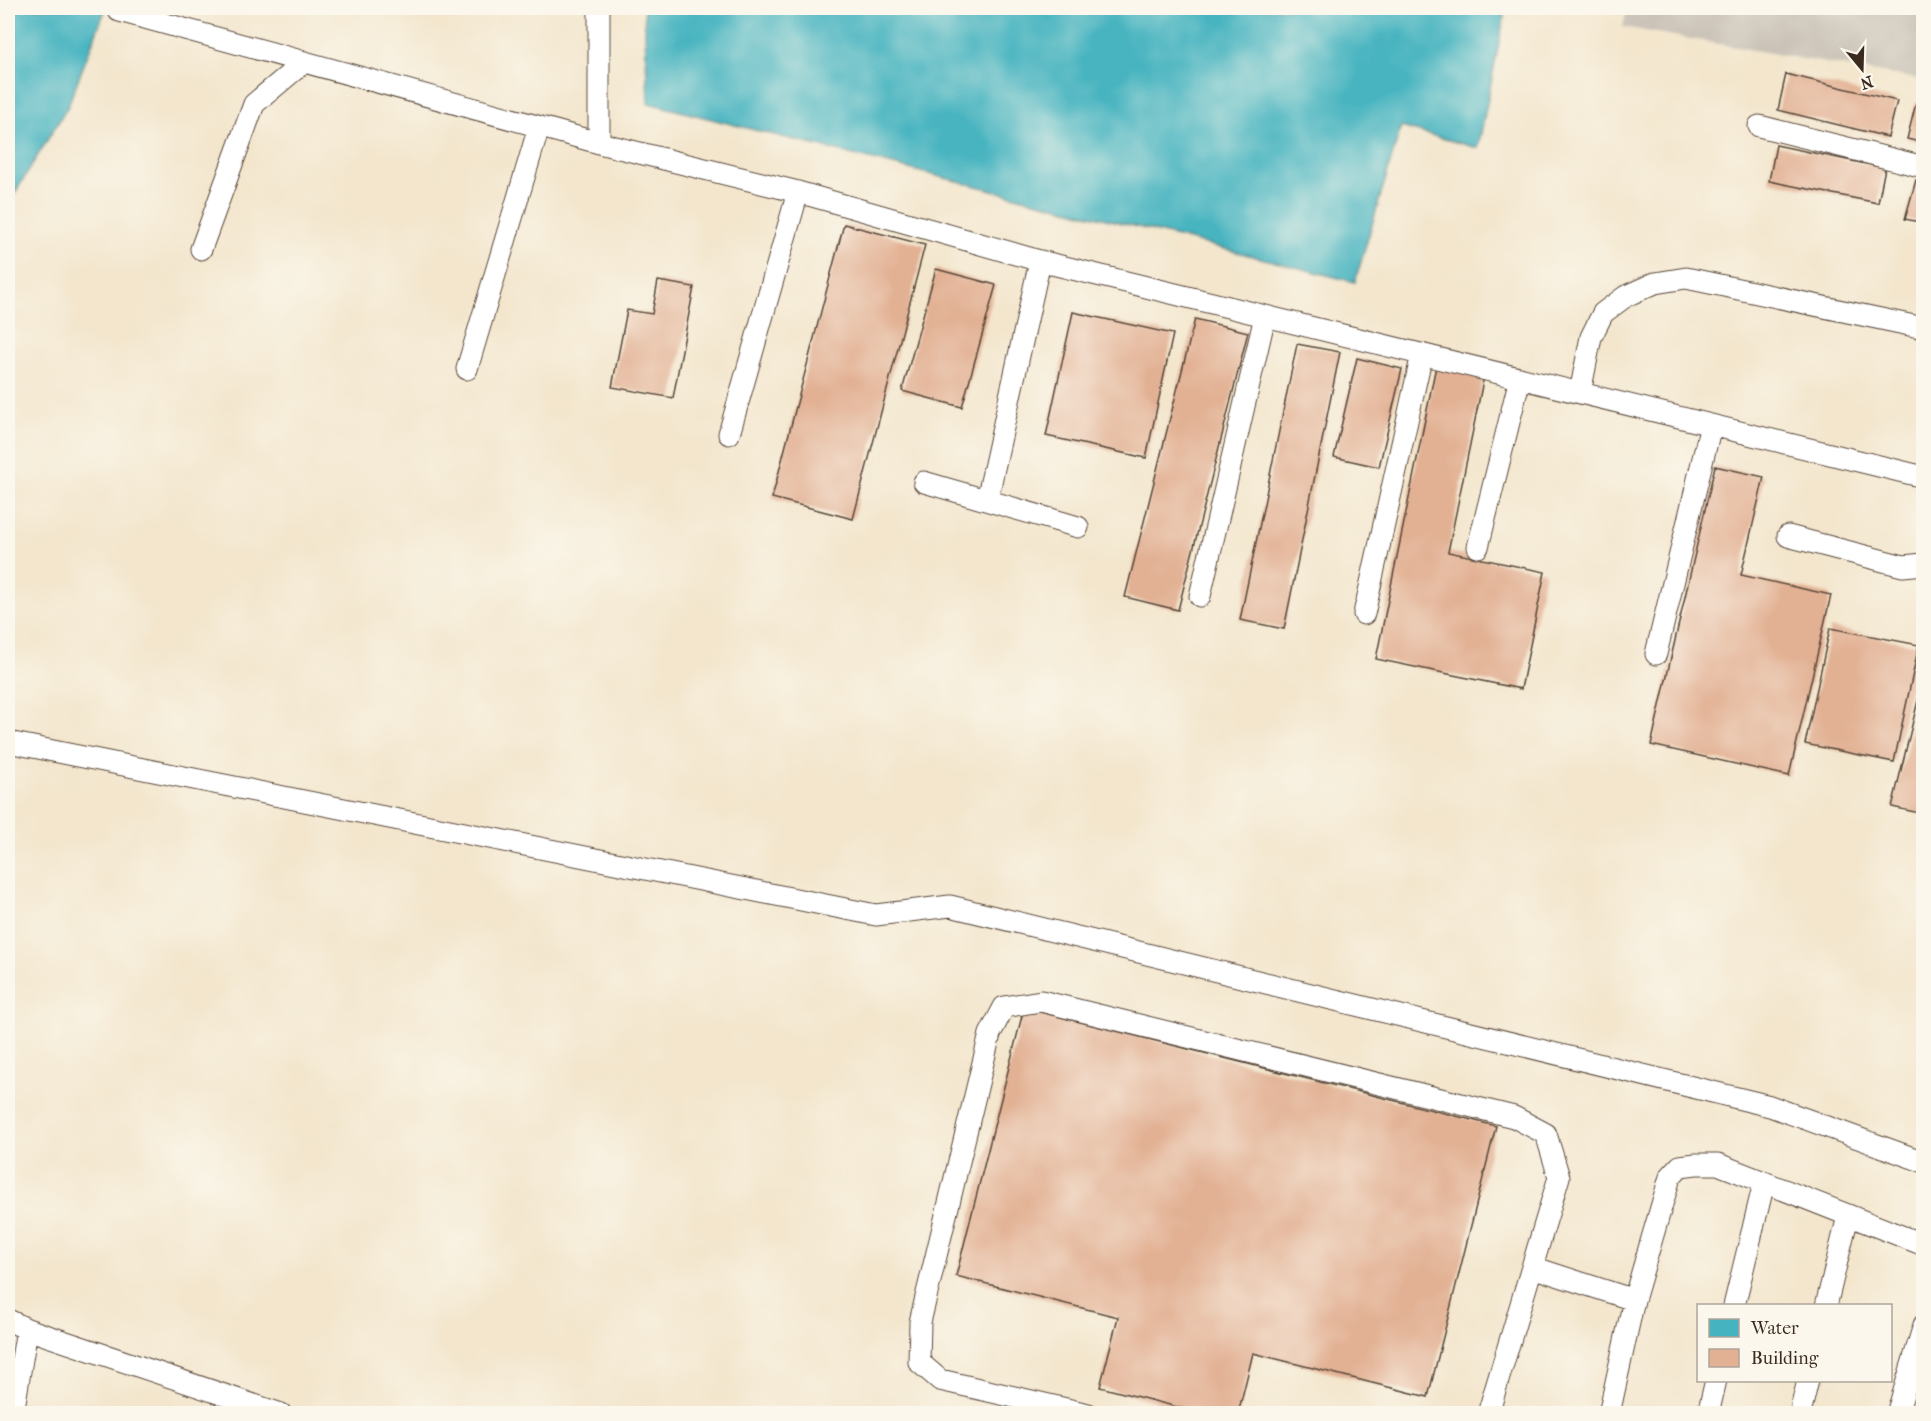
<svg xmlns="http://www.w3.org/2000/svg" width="1931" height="1421" viewBox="0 0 1931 1421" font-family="'IM FELL French Canon',serif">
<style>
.industrial{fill:#cbc3b8}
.water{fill:#46b4c0;stroke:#406f6f;stroke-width:1.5}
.building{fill:#e2b093}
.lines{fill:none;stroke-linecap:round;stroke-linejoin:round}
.service-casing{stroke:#574638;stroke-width:23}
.service{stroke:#fff;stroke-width:21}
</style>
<rect width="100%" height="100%" fill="#fbf7ec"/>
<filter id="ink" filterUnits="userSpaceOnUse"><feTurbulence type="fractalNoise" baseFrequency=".0167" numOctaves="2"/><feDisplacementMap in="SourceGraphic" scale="12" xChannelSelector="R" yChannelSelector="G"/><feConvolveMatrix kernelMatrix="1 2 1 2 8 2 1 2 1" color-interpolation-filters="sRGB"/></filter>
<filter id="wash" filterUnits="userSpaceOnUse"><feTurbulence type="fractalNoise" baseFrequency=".008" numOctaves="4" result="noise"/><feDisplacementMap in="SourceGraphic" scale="24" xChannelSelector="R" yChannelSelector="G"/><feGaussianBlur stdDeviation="1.35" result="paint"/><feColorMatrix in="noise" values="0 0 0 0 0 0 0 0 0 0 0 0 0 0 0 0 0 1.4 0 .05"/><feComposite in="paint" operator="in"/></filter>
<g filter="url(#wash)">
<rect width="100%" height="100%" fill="#f3e6cd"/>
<path class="industrial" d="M1627,8H1923V80L1623,27Z"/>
<path class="water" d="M8,8H106L67,108L8,204Z
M644,8H1506L1478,148L1401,127L1355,282L648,103Z"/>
<g id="blocks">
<path class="building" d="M1786,74L1897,101L1888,137L1778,110Z
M1916,103L1924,104V143L1907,139Z
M1776,145L1885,168L1878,203L1769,181Z
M1916,180L1924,182V223L1905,219Z
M844,224L925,245L853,519L772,498Z
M936,269L996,285L962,407L902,391Z
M658,281L694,287L673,398L612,387L627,310L652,314Z
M1073,312L1173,334L1146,458L1046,436Z
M1195,319L1248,332L1178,610L1125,597Z
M1297,344L1340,352L1284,629L1240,620Z
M1357,358L1402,369L1379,467L1334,457Z
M1436,366L1484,376L1448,552L1545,572L1521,689L1376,659Z
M1715,466L1764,477L1741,575L1831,595L1789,776L1651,745Z
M1830,628L1919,645L1894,762L1805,744Z
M1923,680H1924V814L1892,807Z
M1024,1008L1496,1126L1428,1397L1253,1353L1238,1414H1204L1100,1387L1118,1317L956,1276Z"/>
</g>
</g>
<g filter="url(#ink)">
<use href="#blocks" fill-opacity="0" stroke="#574638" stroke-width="1.5"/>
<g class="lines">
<defs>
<path id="service" d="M119,11L599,143L798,192L1040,261L1924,477
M1759,126L1924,167
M599,143V8
M201,249L254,104L304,62
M467,369L539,127
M1580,393L1591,337L1603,313L1626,296L1655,283L1686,278L1919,327
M729,434L798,192
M924,482L1078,527
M987,500L1040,261
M1788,536L1903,566L1924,564
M1478,547L1520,378
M1200,596L1265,316
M1364,614L1422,354
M1656,654L1711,425
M8,742L876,915L950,906L1770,1106L1924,1162
M1532,1267L1634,1300
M1734,1306L1764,1183
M1826,1306L1848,1216
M8,1320L27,1329L281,1414
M13,1414L27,1329
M1088,1414L940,1380L919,1362L920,1322L990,1034L1004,1007L1041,1001L1514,1117L1546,1134L1559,1177L1488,1414
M1609,1414L1634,1300L1670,1177L1680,1166L1696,1164H1718L1924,1245
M1708,1414L1716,1380
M1800,1414L1808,1380
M1897,1414L1924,1325"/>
</defs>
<use href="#service" class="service-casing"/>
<use href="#service" class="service"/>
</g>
</g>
<rect width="1931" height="1421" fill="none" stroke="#fbf7ec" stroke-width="30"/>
<rect x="1697" y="1304" width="195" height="78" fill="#fbf7ec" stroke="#aea59a" stroke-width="1.5"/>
<rect x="1709" y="1319" width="30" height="18" fill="#46b4c0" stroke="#aea59a" stroke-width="1.5"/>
<text x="1751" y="1334" font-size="18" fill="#3b2a1e">Water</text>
<rect x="1709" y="1349" width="30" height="18" fill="#e2b093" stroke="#aea59a" stroke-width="1.5"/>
<text x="1751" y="1364" font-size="18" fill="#3b2a1e">Building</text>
<g transform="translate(1862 69) rotate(161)" stroke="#fbf7ec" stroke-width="4.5" paint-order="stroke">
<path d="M0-4.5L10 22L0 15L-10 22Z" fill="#3b2a1e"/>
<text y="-9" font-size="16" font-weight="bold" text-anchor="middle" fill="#3b2a1e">N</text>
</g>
</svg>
